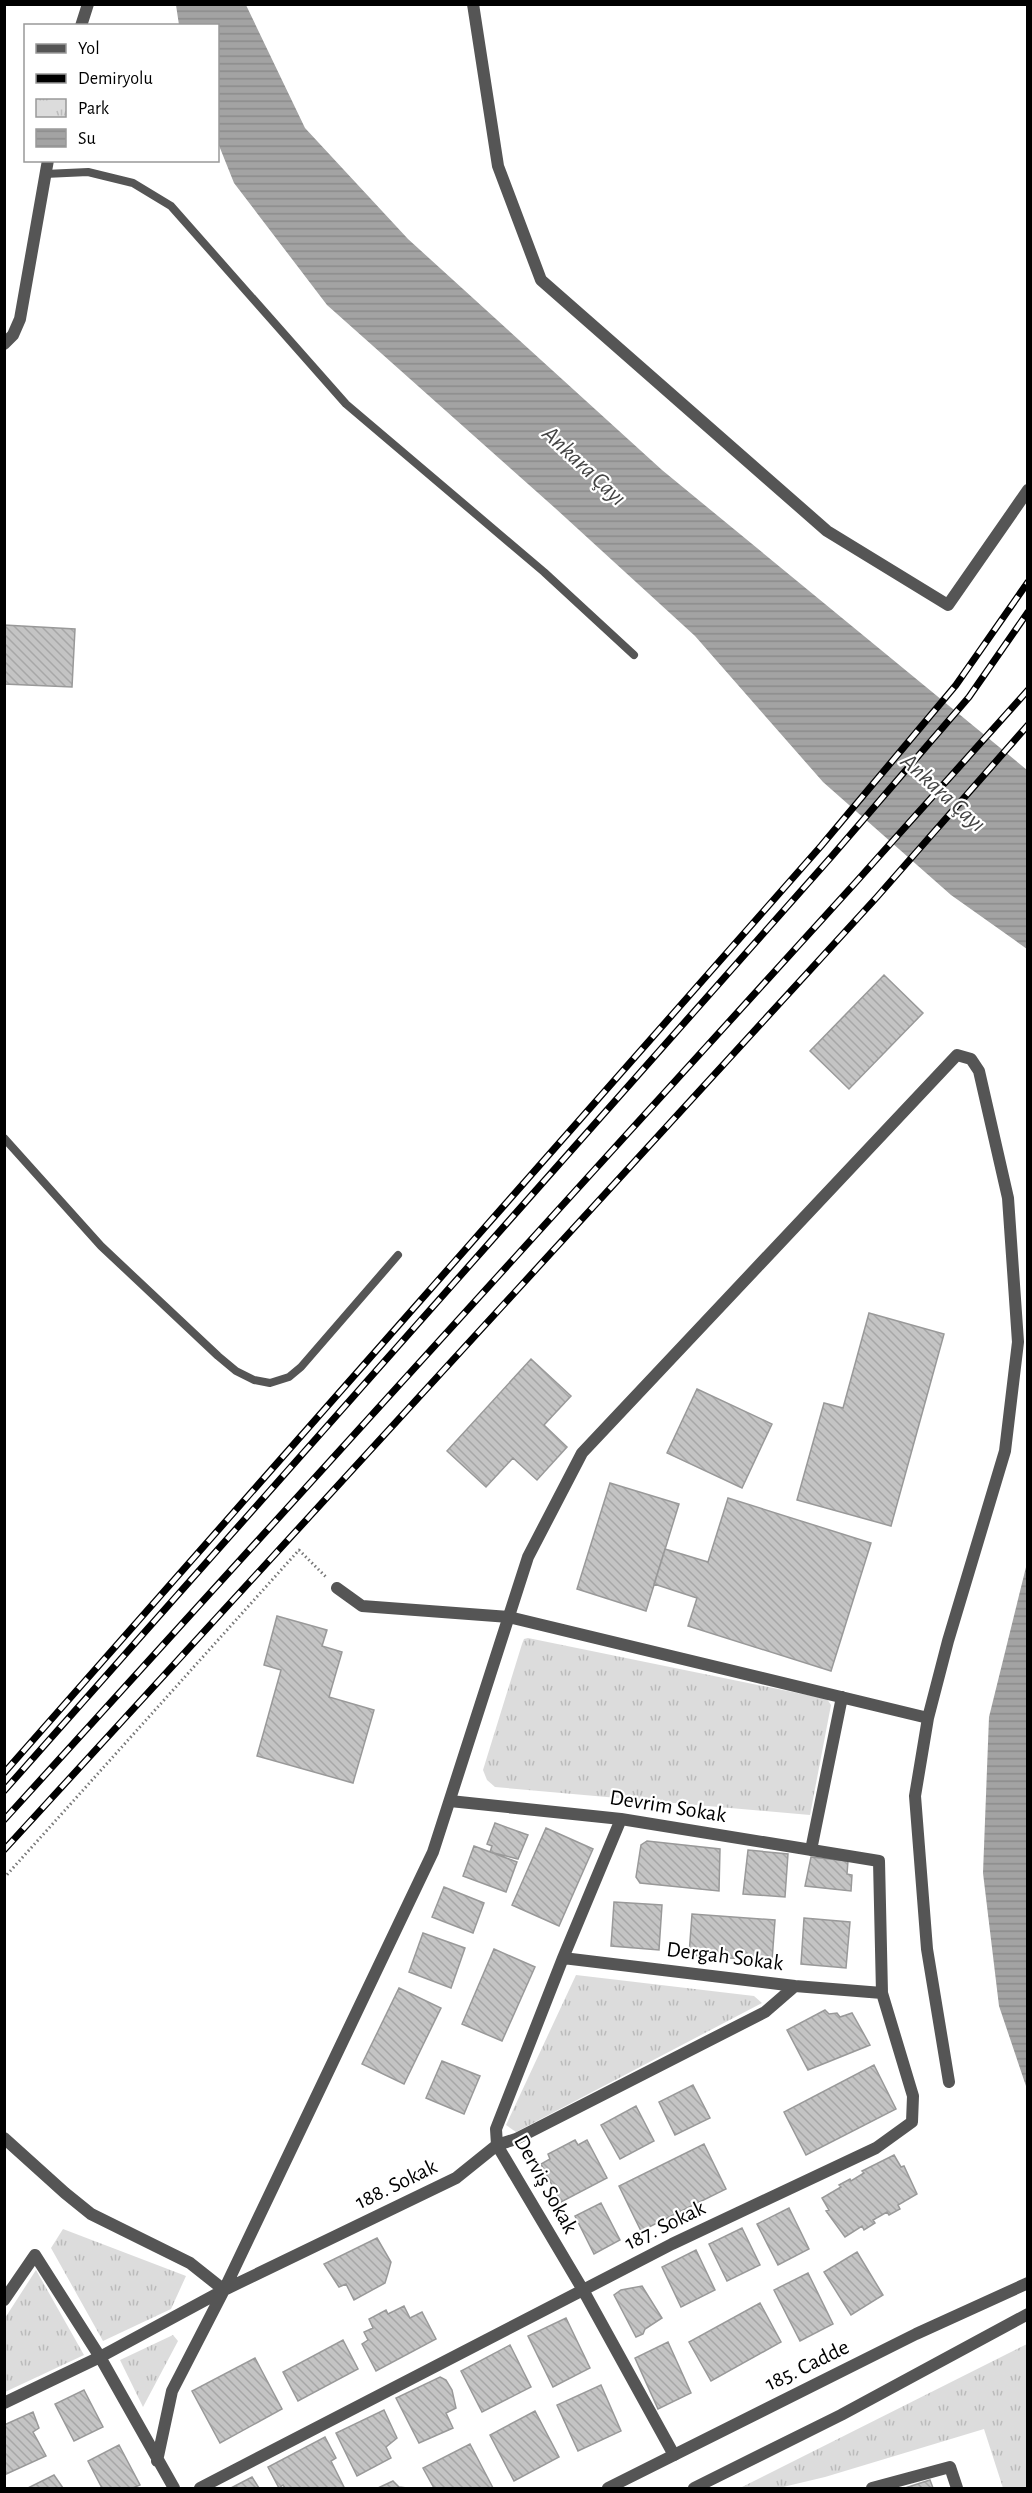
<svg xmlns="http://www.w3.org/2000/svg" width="1032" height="2493" viewBox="0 0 1032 2493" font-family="'Alegreya Sans',sans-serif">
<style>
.park{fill:url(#park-tufts)}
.water{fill:url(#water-rules)}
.building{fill:url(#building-back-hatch);stroke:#999;stroke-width:1.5}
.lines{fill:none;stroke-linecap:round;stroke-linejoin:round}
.path{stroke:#777;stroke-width:3;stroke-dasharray:1.5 3;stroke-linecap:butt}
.service{stroke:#555;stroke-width:8}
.minor{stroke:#555;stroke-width:12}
.tertiary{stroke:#555;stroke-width:12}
.rail-casing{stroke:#000;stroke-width:7}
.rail{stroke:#fff;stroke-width:4.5;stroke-dasharray:14;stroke-linecap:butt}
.labels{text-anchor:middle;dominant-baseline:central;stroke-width:4.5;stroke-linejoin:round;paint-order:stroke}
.street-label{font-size:22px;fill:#000;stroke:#fff}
.water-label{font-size:24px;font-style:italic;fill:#444;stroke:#fff}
</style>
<defs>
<pattern id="park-tufts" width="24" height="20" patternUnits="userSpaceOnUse" patternTransform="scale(1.5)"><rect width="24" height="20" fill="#dcdcdc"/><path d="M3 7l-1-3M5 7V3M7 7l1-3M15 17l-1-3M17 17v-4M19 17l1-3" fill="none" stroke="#bbb"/></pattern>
<pattern id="water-rules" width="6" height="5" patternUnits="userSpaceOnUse" patternTransform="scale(1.5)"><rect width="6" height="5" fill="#a3a3a3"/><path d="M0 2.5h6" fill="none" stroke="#8b8b8b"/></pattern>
<pattern id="building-back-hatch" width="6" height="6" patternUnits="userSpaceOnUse" patternTransform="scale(1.5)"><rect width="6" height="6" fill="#c4c4c4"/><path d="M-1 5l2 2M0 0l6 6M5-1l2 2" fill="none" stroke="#a7a7a7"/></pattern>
</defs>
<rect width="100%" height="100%" fill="#fff"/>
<path class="park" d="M528,1638L827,1699L831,1705L810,1815L495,1787L487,1780L483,1770L522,1644L524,1639Z
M576,1975L754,1996L762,2003L516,2132L506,2125Z
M63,2229L186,2276L171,2309L103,2341L51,2248Z
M36,2270L84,2355L5,2392V2318Z
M173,2335L178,2341L143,2407L120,2360Z
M1027,2344V2488H1003L984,2429L825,2477L783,2487L740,2488Z"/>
<path class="water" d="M176,5H246L305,128L408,239L662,470L1027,770V949L951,895L823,782L695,636L555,508L327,305L234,183L218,143V26L179,25Z
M1027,1563V2089L999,2006L983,1873L989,1717Z"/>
<path class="building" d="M4,625L75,629L72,687L4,684Z
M884,975L923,1013L849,1089L810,1051Z
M869,1313L944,1334L891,1526L797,1500L824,1403L843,1408Z
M531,1359L571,1396L544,1425L567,1447L537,1480L513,1458L486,1487L447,1451Z
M697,1389L772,1424L742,1488L667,1453Z
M610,1483L679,1504L646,1611L577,1589Z
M728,1498L871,1543L831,1671L688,1626L697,1598L654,1584L665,1549L708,1562Z
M277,1616L327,1630L322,1646L342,1652L329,1697L374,1710L353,1783L257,1756L281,1670L264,1665Z
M495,1823L528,1835L518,1859L490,1852L492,1846L487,1844Z
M546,1828L593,1849L559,1926L512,1905Z
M647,1841L720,1849L719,1891L640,1883L636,1877L641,1845Z
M474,1846L517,1862L506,1892L463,1876Z
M748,1850L788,1854L785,1897L743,1894Z
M811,1857L848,1861L847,1874L852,1875L851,1891L805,1886Z
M444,1887L484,1903L473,1933L432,1917Z
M614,1902L662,1905L659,1950L611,1946Z
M692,1914L775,1920L772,1961L689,1955Z
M804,1918L850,1922L846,1968L801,1964Z
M423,1933L465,1948L451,1988L409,1972Z
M494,1949L535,1967L502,2041L462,2024Z
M399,1988L441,2008L404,2084L362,2064Z
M825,2010L829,2014L837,2013L840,2017L852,2013L870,2045L808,2070L787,2030Z
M442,2061L480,2076L464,2114L426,2098Z
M874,2065L896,2109L806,2155L784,2112Z
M693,2085L710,2118L675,2135L659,2102Z
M636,2106L654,2141L620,2159L601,2125Z
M575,2140L578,2145L587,2140L607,2178L561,2202L541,2164L550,2159L548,2154Z
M704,2144L726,2189L641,2231L619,2186Z
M894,2155L901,2167L904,2166L917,2194L898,2205L900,2209L889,2215L887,2212L873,2220L875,2223L864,2230L862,2226L845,2237L826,2211L829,2210L822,2198L841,2187L839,2185L850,2179L851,2181L864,2173L862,2171Z
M601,2203L620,2240L594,2254L575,2216Z
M789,2208L809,2249L778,2265L757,2224Z
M742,2228L760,2265L727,2281L709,2244Z
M377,2238L391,2262L388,2273L385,2283L354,2300L346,2284L339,2287L324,2264Z
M696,2250L715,2290L681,2307L662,2267Z
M857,2252L883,2295L851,2315L824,2272Z
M808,2273L833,2324L800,2341L774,2290Z
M642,2286L662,2318L645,2329L643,2334L636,2337L614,2295L621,2290Z
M760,2303L781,2342L711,2381L689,2342Z
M404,2306L410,2318L422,2312L436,2339L376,2371L362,2344L368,2340L364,2332L373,2328L369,2319L386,2310L388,2314Z
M566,2318L590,2368L553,2387L528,2336Z
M343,2340L358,2369L298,2401L283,2372Z
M668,2342L691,2393L658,2409L635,2358Z
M510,2345L531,2387L482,2412L461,2371Z
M255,2358L282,2409L220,2443L192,2391Z
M440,2377L446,2380L452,2390L456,2408L446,2413L453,2428L419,2443L396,2398Z
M601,2385L621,2431L578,2451L557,2405Z
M84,2390L103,2427L74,2441L55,2404Z
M384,2410L397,2438L386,2447L391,2458L357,2476L336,2433Z
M535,2411L559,2457L514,2481L490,2435Z
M33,2412L39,2428L33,2432L46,2456L4,2475V2425Z
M325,2437L336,2458L331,2461L344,2487L341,2488H285L283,2485L279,2488L268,2467Z
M470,2444L493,2488H434L423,2468Z
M119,2445L140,2485L133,2488H102L88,2461Z
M54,2475L63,2488H28Z
M252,2477L259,2488H231Z
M930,2480L933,2488H905Z
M393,2481L399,2487L407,2488H378Z"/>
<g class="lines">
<path class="path" d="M4,1878L299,1550L327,1578"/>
<path class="service" d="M45,174L88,172L133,183L171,206L346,404L544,572L634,655
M4,1138L101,1246L218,1356L236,1371L254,1380L270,1383L289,1377L301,1367L398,1255"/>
<path class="minor" d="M473,4L498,166L541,280L827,531L948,605L1028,490
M81,26L88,4
M4,344L13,335L20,319L48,160
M337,1588L362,1606L509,1617L928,1718
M621,1819L563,1958L496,2129L497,2145L583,2290L674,2455
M811,1850L842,1697
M563,1958L795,1986L882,1993
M4,2138L65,2193L91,2214L190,2263L224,2290
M4,2300L35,2255L100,2357L174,2488
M4,2403L100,2357L224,2290L456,2178L497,2145L516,2139L765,2012L795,1986
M157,2461L172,2391L224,2290L433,1852L528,1557L582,1453L957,1055L971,1059L979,1071L1008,1198L1018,1342L1005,1451L948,1641L928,1718L915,1796L927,1949L949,2082
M200,2488L672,2244L876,2148L912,2122L913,2096L882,1993L879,1861L621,1819L450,1801"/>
<path class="tertiary" d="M608,2488L916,2334L1028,2283
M694,2488L841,2415L1028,2314
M872,2488L950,2467L957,2488"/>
<defs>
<path id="rail" d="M4,1773L821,846L956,685L1028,582
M4,1791L832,856L969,697L1028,612
M4,1820L856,882L1028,690
M4,1850L877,897L1028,725"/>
</defs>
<use href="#rail" class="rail-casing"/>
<use href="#rail" class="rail"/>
</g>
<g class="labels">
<g class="street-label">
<text transform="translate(668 1806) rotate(9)">Devrim Sokak</text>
<text transform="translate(725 1956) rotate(7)">Dergah Sokak</text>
<text transform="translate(396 2184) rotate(-26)">188. Sokak</text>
<text transform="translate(546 2184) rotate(61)">Derviş Sokak</text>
<text transform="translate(665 2225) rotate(-26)">187. Sokak</text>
<text transform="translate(807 2365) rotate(-26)">185. Cadde</text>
</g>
<g class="water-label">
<text transform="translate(584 466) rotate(43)">Ankara Çayı</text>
<text transform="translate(943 793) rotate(42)">Ankara Çayı</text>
</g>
</g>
<rect width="1032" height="2493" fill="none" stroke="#000000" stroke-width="12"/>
<rect x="24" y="24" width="195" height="138" fill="#ffffff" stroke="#999999" stroke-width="1.5"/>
<rect x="36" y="44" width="30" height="9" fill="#555555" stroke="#999999" stroke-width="1.5"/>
<text x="78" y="54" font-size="18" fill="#000000">Yol</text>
<rect x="36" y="74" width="30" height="9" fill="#000000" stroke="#999999" stroke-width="1.5"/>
<text x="78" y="84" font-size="18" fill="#000000">Demiryolu</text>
<rect x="36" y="99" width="30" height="18" fill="url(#park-tufts)" stroke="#999999" stroke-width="1.5"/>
<text x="78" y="114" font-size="18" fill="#000000">Park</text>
<rect x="36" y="129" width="30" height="18" fill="url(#water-rules)" stroke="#999999" stroke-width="1.5"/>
<text x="78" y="144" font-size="18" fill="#000000">Su</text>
</svg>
